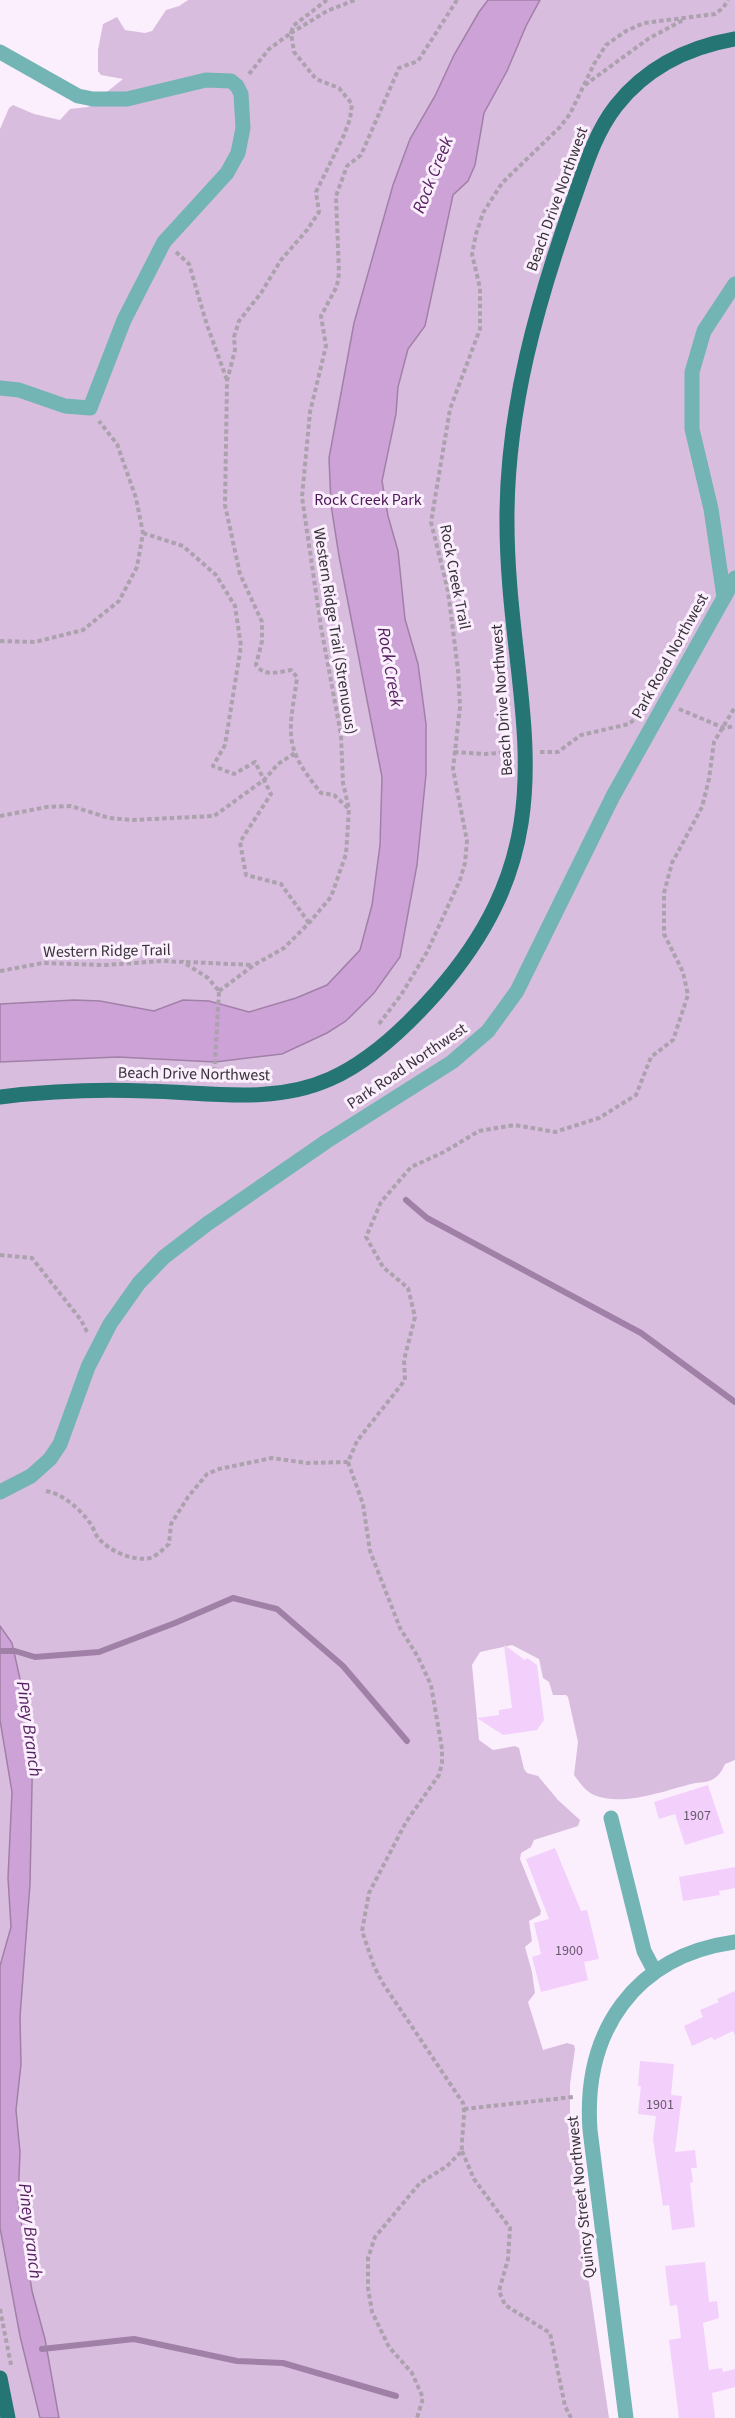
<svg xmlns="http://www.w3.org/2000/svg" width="735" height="2418" viewBox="0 0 735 2418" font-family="'Source Sans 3',sans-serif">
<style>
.green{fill:#d9bddf}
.water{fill:#cda2d6;stroke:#a180a8;stroke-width:1.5}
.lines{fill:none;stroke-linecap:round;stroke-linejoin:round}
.stream{stroke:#a180a8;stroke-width:6}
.building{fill:#f3cffb}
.path{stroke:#aca2ae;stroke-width:4;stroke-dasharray:4.5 3;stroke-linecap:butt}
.minor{stroke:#73b4b4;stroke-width:15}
.major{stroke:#257575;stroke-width:15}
.labels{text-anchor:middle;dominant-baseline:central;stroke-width:6;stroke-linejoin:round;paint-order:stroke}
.number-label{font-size:14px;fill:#68596b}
.street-label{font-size:16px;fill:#39323b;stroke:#fbeffd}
.park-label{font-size:16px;fill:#4c1857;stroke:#fbeffd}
.water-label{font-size:18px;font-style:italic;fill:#572261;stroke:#fbeffd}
</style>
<rect width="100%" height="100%" fill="#fbeffd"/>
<path class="green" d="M188,0H735V1760L725,1764C722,1772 717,1778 709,1781C704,1783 697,1782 691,1784C664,1791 622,1807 594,1795C585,1791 580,1783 574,1775L578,1742L568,1697L566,1695H553L549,1682L543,1678L539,1659L512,1645L480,1652L472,1665L479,1740L493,1750L515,1746L519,1748L524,1769L527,1773L538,1776L558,1800L580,1820L578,1826L534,1840L531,1847L521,1853L520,1859L541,1911L540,1915L529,1921L532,1941L525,1947L532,1972L535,1993L528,2002L543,2050L567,2043L574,2045L575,2049L570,2084V2142L579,2146L583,2242L609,2418H0V129L9,108L13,105L34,114L60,120L70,109L88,107L123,79L101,75L98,71V50L103,24L117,17L125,30L145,33L152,31L166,10L179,6Z"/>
<path class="water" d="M488,0H540L526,26L507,71L484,113L475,165L468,181L453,195L425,326L408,349L398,387L396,414L382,481L388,516L398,551L405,619L418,664L426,724V774L417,865L400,957L374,993L346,1021L327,1033L282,1054L215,1062L118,1057L0,1062V1004L74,1000L100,1001L154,1011L183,1000L209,1001L249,1012L296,998L327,985L360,950L372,905L380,845L382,777L339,556L331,505L329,458L354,323L393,185L410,139L435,96L454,55L479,12Z
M0,1626L12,1643L33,1737L30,1884L20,2017L21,2064L16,2110L20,2152L18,2201L32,2291L45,2339L59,2418H40L20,2336L0,2228V1966L11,1927L8,1878L12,1792L0,1720Z"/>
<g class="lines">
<path class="stream" d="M406,1200L427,1218L641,1333L735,1402
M0,1651H15L35,1657L99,1652L175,1623L233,1598L277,1609L343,1666L407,1741
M42,2349L134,2339L237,2361L283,2363L396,2396"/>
</g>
<path class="building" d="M504,1645L525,1660L527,1658L537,1665L544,1720L537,1730L503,1735L477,1718L499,1715V1710L512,1708Z
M708,1785L724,1833L685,1845L675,1814L659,1819L654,1802Z
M555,1848L581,1911L587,1910L599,1959L584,1962L588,1980L541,1992L532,1957L541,1954L534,1923L549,1919L526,1859Z
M735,1867V1888L719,1891L720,1895L683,1901L679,1877Z
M735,1991V2035L733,2031L714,2040L712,2037L692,2046L684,2026L703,2017L700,2010L719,2002L717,1999Z
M640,2061L674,2064L671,2095L682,2096L675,2152L695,2150L697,2168H691L693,2182L690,2183L695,2227L672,2230L669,2205L663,2206L653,2139L656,2116L638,2114L641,2086H638Z
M705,2262L709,2302L717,2301L719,2318L703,2323L709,2370L722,2368L723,2372L735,2369V2387L712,2393L715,2418H679L669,2340L681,2338L677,2305L670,2306L665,2266Z"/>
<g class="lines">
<path class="path" d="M249,74L269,49L291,33L293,26L327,0
M585,85L648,39L683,20
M176,252L189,264L207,325L227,380
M143,533L183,546L216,575L235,606L241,646L225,745L213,766L234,774L255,762L271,794L240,842L246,875L281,884L309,923
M0,641L35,642L83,630L119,601L137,567L143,533L136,498L117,444L99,421
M679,709L724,728L735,726
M454,752L486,754L510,752
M540,752H558L581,735L629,724L637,717
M348,808L334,795L321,793C308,776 292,758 291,734C290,716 295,696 297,677L291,670C279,672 264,677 256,665L262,641V622L240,574L225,505L227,381L235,350L234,337L239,321L261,293L281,260L307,230L319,212L316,192L344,135L350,119L352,104L339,88L316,79L294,52L291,33L327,11L355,0
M0,816L47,807L71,806L109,818L133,820L214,816L264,780L278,764L295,753
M186,962L253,965
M0,971L43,963L105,965L162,961L183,962L208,978L219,991
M219,991L254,965L284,948L309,923L331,897L346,854L349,809L343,783L341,735L321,627L302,497L310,412L326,346L321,316L337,286L339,273L336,196L347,166L361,155L399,68L418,61L457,0
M379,1024L401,995L427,952L460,880L465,863L467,841L453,769L460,707L458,670L448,591L431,522L450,409L480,329V288L472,254L476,234L483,213L502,183L560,127L570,114L594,64L606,45L626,31L644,23L715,14L723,8L728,0
M214,1079L219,991
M0,1255L32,1258L81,1320L87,1332
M348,1462L363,1504L370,1551L400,1628L418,1657L431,1685L442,1749V1763L439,1775L406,1822L369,1893L362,1931L374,1966L382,1982L463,2103C466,2114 461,2137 462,2151L447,2166L420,2183L375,2237L368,2258V2288L372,2312L389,2347L412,2373L423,2398L417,2418
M46,1491C63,1494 80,1509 90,1523C94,1528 95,1535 99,1539C110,1551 134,1562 150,1558C157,1556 164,1548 169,1544L171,1524L188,1497L207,1474L219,1469L272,1458L307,1463L348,1462L357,1441L405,1380L404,1360L415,1317L408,1288L383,1267L366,1237L381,1202L411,1167L444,1152L479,1131L515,1125L555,1132L599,1118L636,1095L651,1057L673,1040L688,995L683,972L664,934V893L672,863L702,807L709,779L714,742L735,707
M464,2109L573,2097
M462,2151L474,2179L510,2228L508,2259L499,2291L505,2305L550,2333L565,2406L571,2418
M0,2309L11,2365"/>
<path class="minor" d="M0,52L78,96L93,99H127L206,80L231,81L237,86L241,94L243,128L238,153L227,173L164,242L124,320L90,408L65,406L19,390L0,388
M724,597L711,509L692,429V372L704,331L735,284
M0,1492L31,1476L50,1459L60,1444L88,1367L110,1324L139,1283L164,1257L207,1224L327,1141L452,1062L488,1031L517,991L613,796L735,578
M611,1818L644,1951L655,1972
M626,2418L590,2130C583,2032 634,1956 735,1942"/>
<path class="major" d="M0,1097C49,1091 97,1089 147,1091C208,1092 272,1105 330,1079C371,1061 408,1025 437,992C581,828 505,699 507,513C508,406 537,304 572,204C584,171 594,134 616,106C646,68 689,47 735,39
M0,2378L8,2418"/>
</g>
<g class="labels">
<g class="number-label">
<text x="697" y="1816">1907</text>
<text x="569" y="1951">1900</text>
<text x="660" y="2105">1901</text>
</g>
<g class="street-label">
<text transform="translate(557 199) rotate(-70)">Beach Drive Northwest</text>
<text transform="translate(455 577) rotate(79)">Rock Creek Trail</text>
<text transform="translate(335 631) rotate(81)">Western Ridge Trail (Strenuous)</text>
<text transform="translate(670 656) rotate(-61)">Park Road Northwest</text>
<text transform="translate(502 700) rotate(-94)">Beach Drive Northwest</text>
<text transform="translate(107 951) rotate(-1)">Western Ridge Trail</text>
<text transform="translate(407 1066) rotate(-34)">Park Road Northwest</text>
<text transform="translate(194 1074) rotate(1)">Beach Drive Northwest</text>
<text transform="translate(581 2197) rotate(-96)">Quincy Street Northwest</text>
</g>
<g class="park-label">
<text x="368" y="500">Rock Creek Park</text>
</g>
<g class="water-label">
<text transform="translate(433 175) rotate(-68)">Rock Creek</text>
<text transform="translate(390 667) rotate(80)">Rock Creek</text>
<text transform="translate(29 1729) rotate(82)">Piney Branch</text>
<text transform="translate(30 2231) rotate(83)">Piney Branch</text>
</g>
</g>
</svg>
